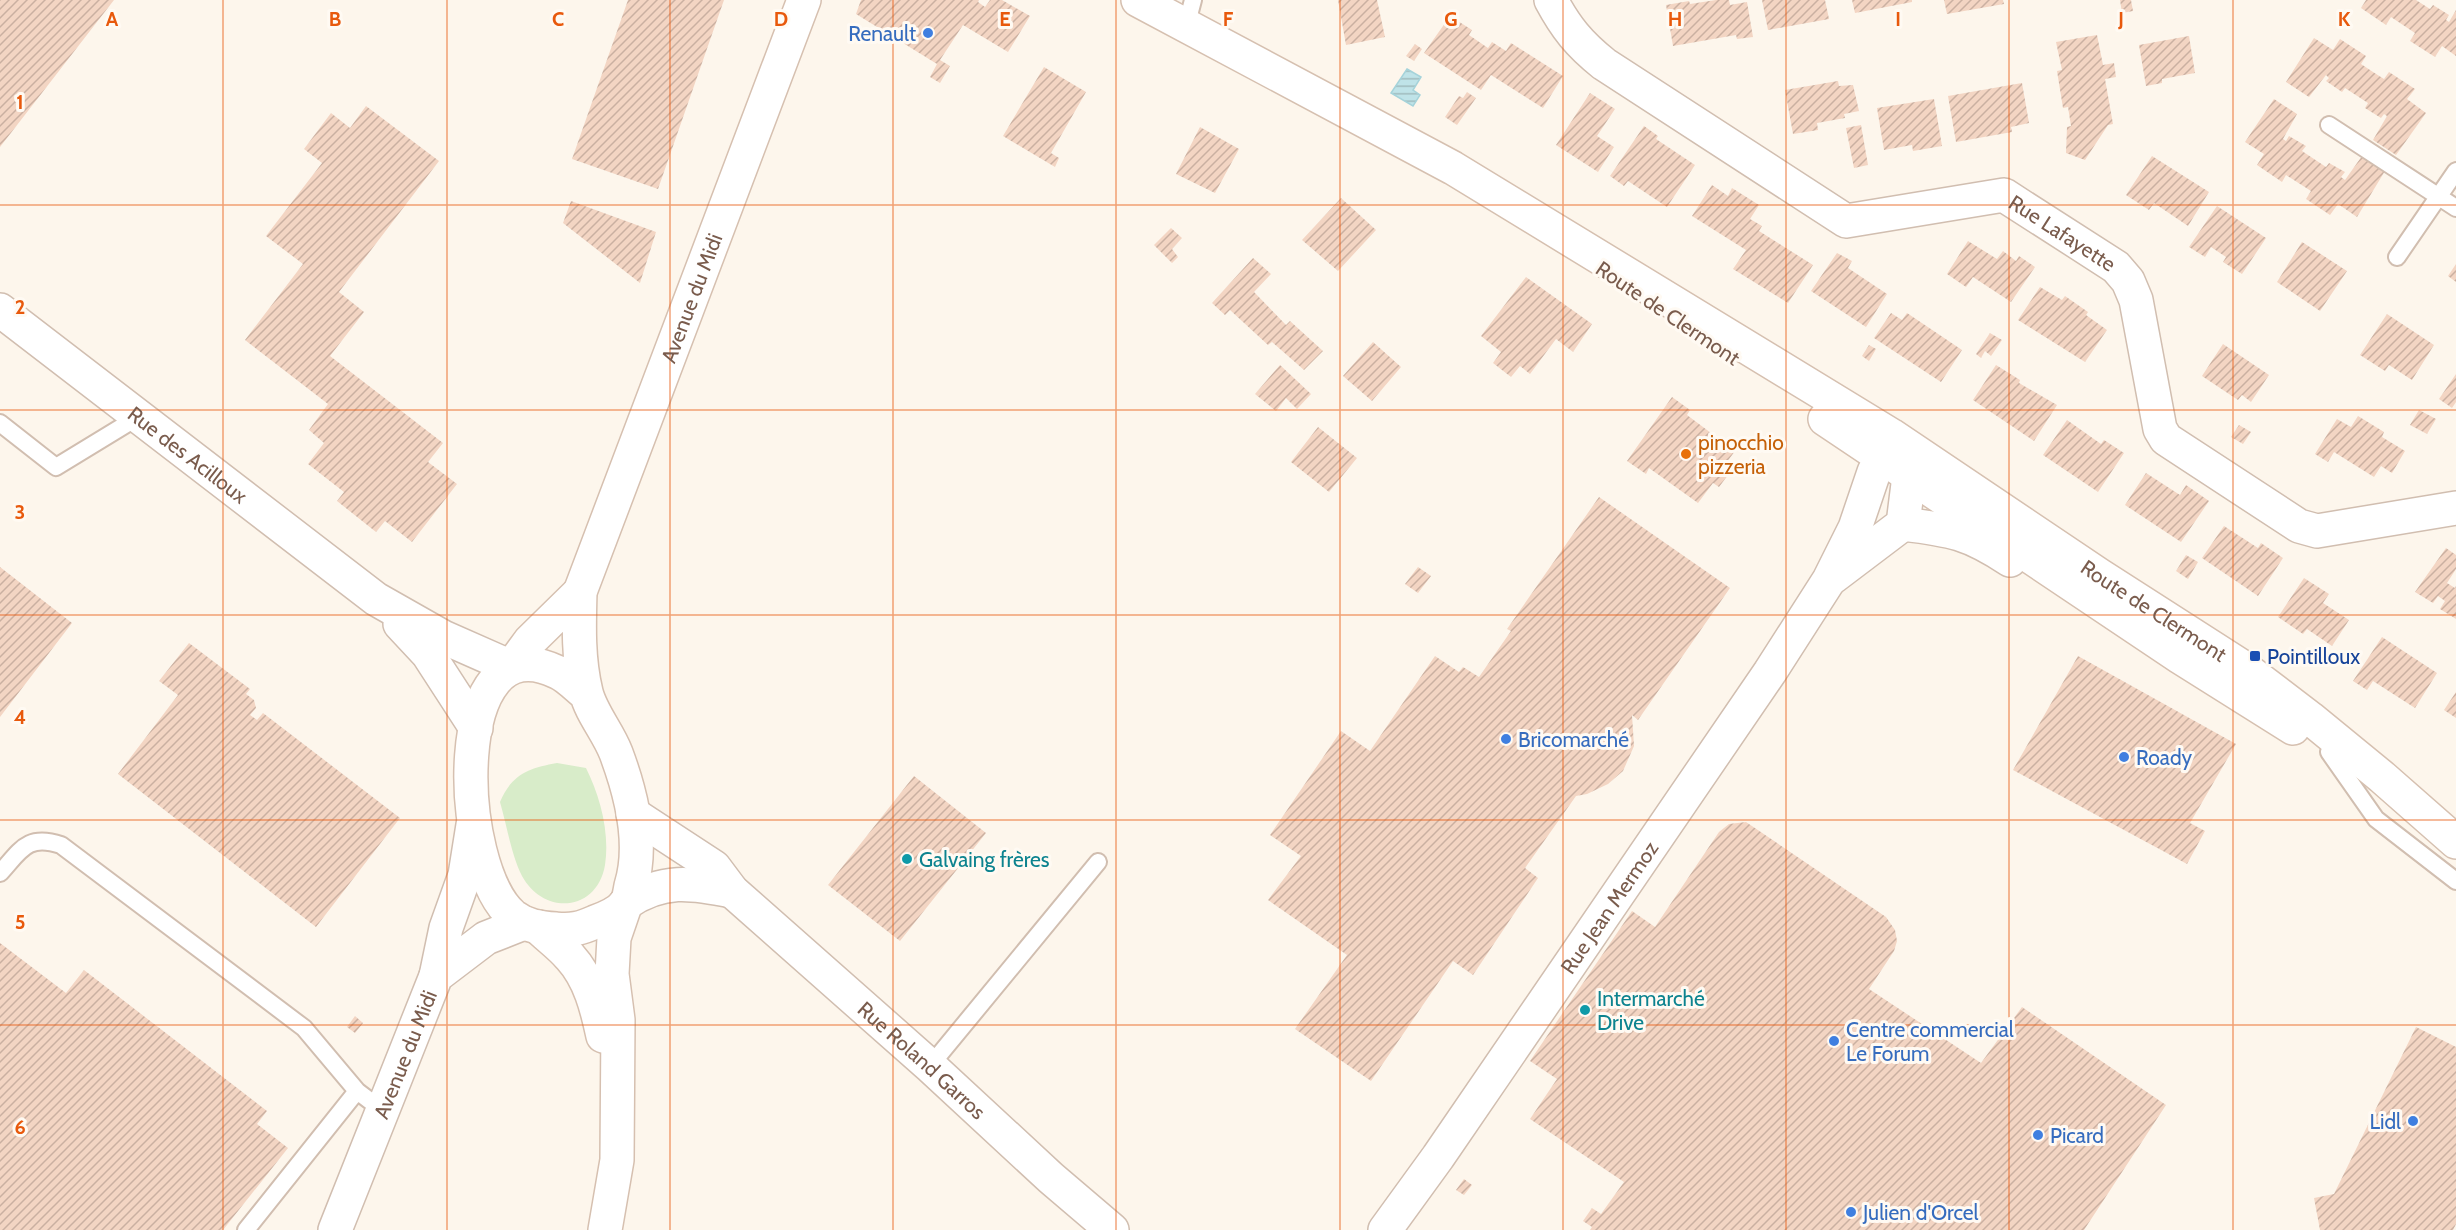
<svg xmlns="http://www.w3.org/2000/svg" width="2456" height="1230" viewBox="0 0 2456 1230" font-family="Cabin,sans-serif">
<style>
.grass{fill:#d8ecc9}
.water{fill:url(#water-rules);stroke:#a5d3da;stroke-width:1.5}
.building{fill:url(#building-hatch)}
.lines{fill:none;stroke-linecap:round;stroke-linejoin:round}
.lane-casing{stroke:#d1beb0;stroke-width:20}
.street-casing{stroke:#d1beb0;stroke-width:36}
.secondary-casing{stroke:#d6c0b0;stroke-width:36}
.lane{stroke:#fff;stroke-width:16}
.street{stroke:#fff;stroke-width:33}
.secondary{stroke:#fff;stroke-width:33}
.grid{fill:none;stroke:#e8590c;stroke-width:1.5;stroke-opacity:0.55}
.shop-dot{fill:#3f7fe0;stroke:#fffaf3;stroke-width:2}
.food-dot{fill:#e8710a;stroke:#fffaf3;stroke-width:2}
.transit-dot{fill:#1a4fb4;stroke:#fffaf3;stroke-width:2}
.culture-dot{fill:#0f9aa8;stroke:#fffaf3;stroke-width:2}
.labels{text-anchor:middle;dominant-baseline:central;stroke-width:6;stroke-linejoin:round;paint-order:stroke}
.shop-label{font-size:21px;fill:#366cbe;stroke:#fffaf3;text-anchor:start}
.street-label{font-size:21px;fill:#7a5c4d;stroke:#fffaf3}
.food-label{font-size:21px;fill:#c56008;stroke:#fffaf3;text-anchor:start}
.transit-label{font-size:21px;fill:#164399;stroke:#fffaf3;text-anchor:start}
.culture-label{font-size:21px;fill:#0d838f;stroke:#fffaf3;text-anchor:start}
.grid-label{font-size:20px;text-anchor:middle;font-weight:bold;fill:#e8590c;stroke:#fffaf3;stroke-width:6;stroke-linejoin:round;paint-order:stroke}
</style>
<defs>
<pattern id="water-rules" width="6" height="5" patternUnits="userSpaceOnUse" patternTransform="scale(1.5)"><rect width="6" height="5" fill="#bfe3e8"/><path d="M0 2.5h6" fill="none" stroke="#a0bbbe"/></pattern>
<pattern id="building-hatch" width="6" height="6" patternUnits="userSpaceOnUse" patternTransform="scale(1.5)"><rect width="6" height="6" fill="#f3d5c3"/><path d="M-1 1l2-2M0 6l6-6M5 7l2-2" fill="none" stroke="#cab0a1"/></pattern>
</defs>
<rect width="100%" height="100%" fill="#fdf6ec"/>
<path class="grass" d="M557,763L586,768C600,796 610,833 605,865C597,912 544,916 522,876C511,854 507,826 500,802C512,774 529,768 557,763Z"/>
<path class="water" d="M1407,69L1421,77L1413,90L1420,95L1413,106L1391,93Z"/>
<path class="building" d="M0,0H114L0,147Z
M628,0H724L658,189L572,159Z
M861,0H979L978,2L985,7L990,0H1002L1030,16L1008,52L963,25L940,60L950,66L940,83L930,77L937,64L856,14Z
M1338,0H1377L1385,37L1346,45Z
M1716,0H1729L1730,5L1747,2L1753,37L1737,39L1736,35L1673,46L1666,5L1689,1L1690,4Z
M1762,0H1825L1829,19L1768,30Z
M1852,0H1912V2L1855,13Z
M1944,0H2003L2004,4L1947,14Z
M2120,0H2131L2133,11L2122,13Z
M2366,0H2416L2430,9L2433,5L2449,15L2446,20L2449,22L2456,10V56L2442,46L2435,57L2410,41L2415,33L2391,17L2386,25L2361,8Z
M1450,16L1472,30L1469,35L1488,48L1492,42L1506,51L1511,43L1563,76L1543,108L1491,75L1481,90L1424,53Z
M2097,35L2103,65L2114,63L2116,77L2105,79L2113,124L2108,125L2085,160L2066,153L2067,127L2071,126L2068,107L2063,108L2057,71L2062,70L2056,42Z
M2189,36L2195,73L2162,79V83L2146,86L2139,45Z
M2314,38L2333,50L2340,39L2366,56L2361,64L2373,72L2384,79L2389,72L2415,89L2407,99L2426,113L2396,155L2373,140L2387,116L2384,114L2381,118L2365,108L2368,103L2345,88L2342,92L2326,81L2329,78L2326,75L2309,97L2286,82Z
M1415,44L1422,49L1414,61L1406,56Z
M1044,67L1086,92L1051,153L1059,158L1055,167L1003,136Z
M1838,81L1839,86L1853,85L1859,111L1844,114L1845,118L1817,123L1818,130L1793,134L1785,90Z
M2022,83L2029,123L2011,127L2012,132L1956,142L1948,96Z
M1467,92L1476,98L1457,125L1445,117L1459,96L1463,98Z
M1590,93L1615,109L1597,136L1614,147L1598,172L1556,145Z
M1934,99L1942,146L1913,151L1912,145L1884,150L1877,108Z
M2274,99L2297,114L2283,139L2286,141L2289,136L2306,146L2302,151L2326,167L2329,163L2345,172L2341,177L2345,180L2362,156L2385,171L2357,217L2338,204L2330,215L2306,199L2311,191L2286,175L2282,182L2257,165L2264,154L2245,142Z
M366,106L439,161L339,292L364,312L330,356L443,443L428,462L457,484L412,542L385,521L376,532L337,501L344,492L308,464L324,443L309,430L328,404L245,340L303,264L266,236L322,163L304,149L331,113L350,128Z
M1861,125L1868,165L1854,168L1846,128Z
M1644,126L1658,136L1656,139L1695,165L1667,207L1628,181L1624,186L1610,176Z
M1200,127L1239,149L1215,193L1176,174Z
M2152,156L2209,192L2188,226L2154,203L2149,210L2126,195Z
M1712,185L1728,196L1732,188L1759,205L1750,219L1762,226L1759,231L1813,265L1788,303L1733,269L1746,250L1692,216Z
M1341,198L1376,230L1338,271L1302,240Z
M571,201L656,232L640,283L563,223Z
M2217,206L2266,238L2242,274L2223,262L2226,257L2211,247L2205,257L2189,247Z
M1171,228L1182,238L1172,249L1178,257L1172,263L1154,245Z
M1968,241L1997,259L2003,251L2016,261L2019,256L2035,267L2011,302L1973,277L1966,287L1947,274Z
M2302,242L2347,271L2320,311L2277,282Z
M1837,253L1852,261L1848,268L1887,294L1866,327L1811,291Z
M1253,258L1271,274L1254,292L1286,325L1290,321L1323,351L1304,370L1272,342L1268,345L1230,310L1225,315L1212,303Z
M2456,264V282L2448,276Z
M1526,277L1592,324L1573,352L1556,339L1530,374L1520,366L1511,377L1493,363L1501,352L1481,336Z
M2040,287L2062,300L2065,296L2088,312L2086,315L2107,330L2085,362L2018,320Z
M1891,313L1902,320L1907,313L1962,350L1941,382L1874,338Z
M2387,314L2434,345L2412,380L2389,365L2385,371L2360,355Z
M1990,333L2002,340L1991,356L1985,351L1981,358L1976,354Z
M1373,342L1401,367L1372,401L1343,376Z
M2223,344L2269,375L2251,402L2242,395L2238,400L2202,376Z
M1869,345L1876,349L1869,361L1862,356Z
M1280,365L1311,394L1297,409L1286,398L1276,411L1255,394Z
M1996,365L2020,380L2019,383L2057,405L2034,441L1973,400Z
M2456,374V402L2452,408L2439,399Z
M1672,397L1690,410L1687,415L1735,451L1721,470L1728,475L1719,487L1713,483L1698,503L1649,468L1646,474L1627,461Z
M2419,410L2436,419L2427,434L2410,425Z
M2358,416L2384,432L2382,437L2405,451L2392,473L2381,466L2374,477L2334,452L2328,462L2315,454L2337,419L2351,427Z
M2067,420L2101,444L2104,440L2124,453L2098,492L2043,455Z
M2239,425L2251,432L2243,444L2231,437Z
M1318,427L1357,458L1329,492L1291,462Z
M2146,473L2180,495L2186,485L2209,501L2181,542L2125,505Z
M1599,497L1730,588L1638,720L1632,715L1634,746L1623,771L1608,784L1587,794L1576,796L1525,868L1538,878L1473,975L1453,961L1371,1081L1295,1029L1347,955L1268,900L1301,856L1270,835L1341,731L1370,751L1435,656L1459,672L1463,667L1479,677L1511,631L1507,629Z
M2224,526L2258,548L2261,543L2283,558L2258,596L2202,558Z
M2446,548L2456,555V569L2447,583L2455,588L2456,586V619L2440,609L2445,601L2438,596L2433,603L2415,592Z
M2186,555L2198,562L2188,579L2176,571Z
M0,567L72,623L0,717Z
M1418,567L1431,576L1418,593L1405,584Z
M2304,578L2329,594L2323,603L2349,620L2332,646L2307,629L2303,634L2278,617Z
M2382,637L2437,673L2415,708L2373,681L2367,690L2353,681Z
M189,643L250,689L246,694L254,700L256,708L250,715L257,720L263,713L400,818L316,927L118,774L178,695L159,681Z
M2078,656L2236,744L2190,823L2205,831L2187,864L2013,770Z
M2456,692V718L2444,710Z
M914,776L986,833L900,941L828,885Z
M1746,822L1886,917L1895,930L1897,941L1894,951L1869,989L1981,1063L2022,1007L2166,1105L2084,1230H1590L1592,1227L1583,1221L1592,1208L1601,1214L1624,1182L1530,1119L1557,1079L1530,1061L1632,911L1655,927L1719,832L1729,824Z
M0,943L66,993L84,970L267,1111L257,1124L288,1148L223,1230H0Z
M355,1016L363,1023L355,1033L347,1027Z
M2416,1027L2456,1047V1224L2453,1230H2320L2314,1198L2334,1194Z
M1464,1179L1472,1185L1464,1195L1456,1190Z"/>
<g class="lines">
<defs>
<path id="lane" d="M1186,27L1193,0
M2329,125L2456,208
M2397,257L2456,171
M0,423L56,467L138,417
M2329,752L2376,819L2456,881
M0,873C21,850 27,834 61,845L304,1028L357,1091L382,1110
M930,1066L1098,862
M246,1230L357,1091"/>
<g id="street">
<path id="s1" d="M1551,0C1566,28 1579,44 1604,64L1846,221L2004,195L2116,267L2128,281L2136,300L2160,429L2166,439L2299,526L2317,531L2456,508"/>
<path id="s2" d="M0,310L376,599L443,637L511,667"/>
<path d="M1903,524C1952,530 1969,533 2010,560"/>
<path d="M1833,577L1903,524L1909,476L1898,450"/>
<path d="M400,624L428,654L476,728"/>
<path id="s3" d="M633,814L714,867L732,891L930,1066L1051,1178L1112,1230"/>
<path d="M626,903C663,878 691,883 732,891"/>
<path d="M436,976L446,928L465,875L473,825"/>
<path id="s4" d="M335,1230L436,976L486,938L524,923"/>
<path id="s5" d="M1385,1230L1438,1157L1770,672L1829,580L1855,528L1874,472L1883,458L1911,455"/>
</g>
<g id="secondary">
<path id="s6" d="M1138,0L1453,168L1891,435L2099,575L2247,670L2310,718L2382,777L2456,842"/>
<path d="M1825,419L2180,657L2293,728"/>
<path d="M511,667L530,641L580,592"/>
<path id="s7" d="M586,694C577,687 567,676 557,672C446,618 455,868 513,916C526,926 540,928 556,929C571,931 582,928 595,922C606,918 619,913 626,903C629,899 630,891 631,886C644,844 631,793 616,753C608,732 591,713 586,692C578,659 579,626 580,592L804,0"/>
<path d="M538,927C548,937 561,946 570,957C590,979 597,1008 603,1036"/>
<path d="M605,1230L617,1160L618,1020L612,974L614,938L626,903"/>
</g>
</defs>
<use href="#lane" class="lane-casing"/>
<use href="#street" class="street-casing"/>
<use href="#secondary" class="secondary-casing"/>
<use href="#lane" class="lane"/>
<use href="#street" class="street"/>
<use href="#secondary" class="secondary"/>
</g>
<path class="grid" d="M223,0V1230M447,0V1230M670,0V1230M893,0V1230M1116,0V1230M1340,0V1230M1563,0V1230M1786,0V1230M2009,0V1230M2233,0V1230M0,205H2456M0,410H2456M0,615H2456M0,820H2456M0,1025H2456"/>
<g class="shop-dot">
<circle cx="928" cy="33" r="6"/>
<circle cx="1506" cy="739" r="6"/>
<circle cx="2124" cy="757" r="6"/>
<circle cx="1834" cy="1041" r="6"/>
<circle cx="2413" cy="1121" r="6"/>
<circle cx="2038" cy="1135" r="6"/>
<circle cx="1851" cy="1212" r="6"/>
</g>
<circle class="food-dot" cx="1686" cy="454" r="6"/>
<rect class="transit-dot" x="2249" y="650" width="12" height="12" rx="3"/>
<g class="culture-dot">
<circle cx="907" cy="859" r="6"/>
<circle cx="1585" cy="1010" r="6"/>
</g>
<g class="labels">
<g class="shop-label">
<text x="916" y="33" text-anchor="end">Renault</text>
<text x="1518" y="739">Bricomarché</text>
<text x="2136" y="757">Roady</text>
<text x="1846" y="1029">Centre commercial<tspan x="1846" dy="24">Le Forum</tspan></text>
<text x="2401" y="1121" text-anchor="end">Lidl</text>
<text x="2050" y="1135">Picard</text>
<text x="1863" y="1212">Julien d'Orcel</text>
</g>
<g class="street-label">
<text stroke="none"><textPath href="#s1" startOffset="602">Rue Lafayette</textPath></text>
<text stroke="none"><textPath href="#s7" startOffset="1114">Avenue du Midi</textPath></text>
<text transform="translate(1668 313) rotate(34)">Route de Clermont</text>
<text stroke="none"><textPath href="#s2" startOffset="237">Rue des Acilloux</textPath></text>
<text stroke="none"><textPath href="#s6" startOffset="1186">Route de Clermont</textPath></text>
<text stroke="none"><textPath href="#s5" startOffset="393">Rue Jean Mermoz</textPath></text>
<text stroke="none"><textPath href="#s4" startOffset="189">Avenue du Midi</textPath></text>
<text stroke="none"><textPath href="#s3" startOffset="381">Rue Roland Garros</textPath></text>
</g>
<g class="food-label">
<text x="1698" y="442">pinocchio<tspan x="1698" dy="24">pizzeria</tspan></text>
</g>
<g class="transit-label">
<text x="2267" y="656">Pointilloux</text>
</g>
<g class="culture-label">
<text x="919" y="859">Galvaing frères</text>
<text x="1597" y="998">Intermarché<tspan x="1597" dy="24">Drive</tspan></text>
</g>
</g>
<g class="grid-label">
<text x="112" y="26">A</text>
<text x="335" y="26">B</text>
<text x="558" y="26">C</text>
<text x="781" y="26">D</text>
<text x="1005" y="26">E</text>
<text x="1228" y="26">F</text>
<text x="1451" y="26">G</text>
<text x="1675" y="26">H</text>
<text x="1898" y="26">I</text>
<text x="2121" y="26">J</text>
<text x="2344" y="26">K</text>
<text x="20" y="109">1</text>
<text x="20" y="314">2</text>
<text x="20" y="519">3</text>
<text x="20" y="724">4</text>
<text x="20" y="929">5</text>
<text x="20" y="1134">6</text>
</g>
</svg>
